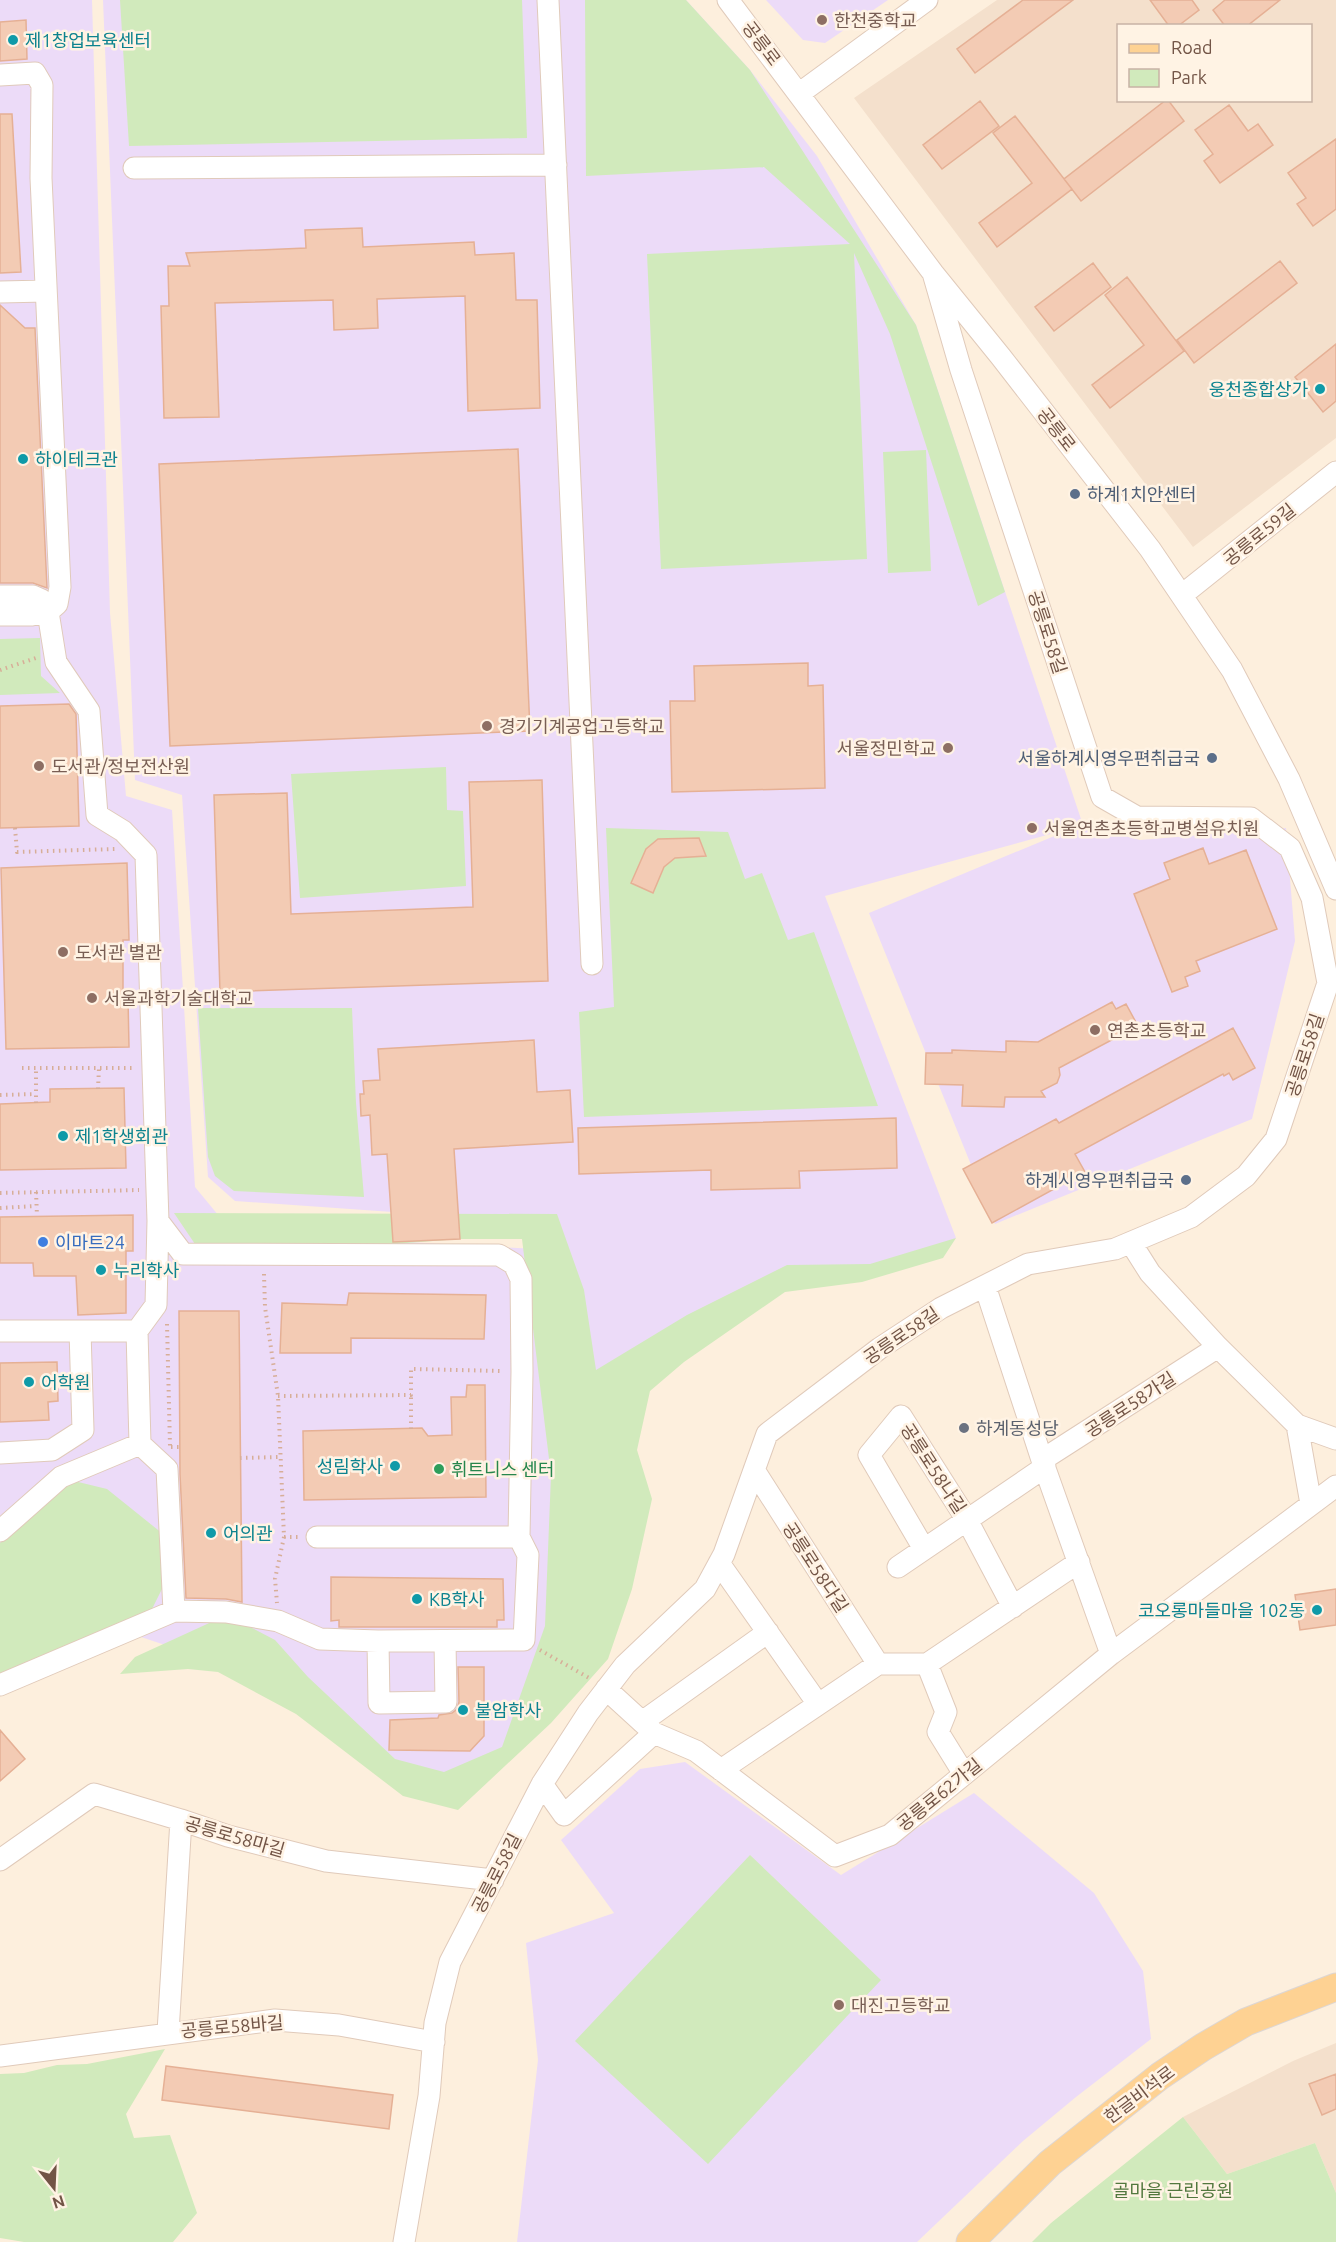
<svg xmlns="http://www.w3.org/2000/svg" width="1336" height="2242" viewBox="0 0 1336 2242" font-family="Ubuntu,'Noto Sans KR',sans-serif">
<style>
.residential{fill:#f4e0cc;fill-rule:evenodd}
.education{fill:#ecdbf8}
.green{fill:#d1eabc}
.building{fill:#f3cbb4;stroke:#e5b095;stroke-width:1.5}
.lines{fill:none;stroke-linecap:round;stroke-linejoin:round}
.minor-casing{stroke:#e0caba;stroke-width:23}
.major-casing{stroke:#ddd6d3;stroke-width:29}
.path{stroke:#d7ae98;stroke-width:4;stroke-dasharray:1.5 4.5;stroke-linecap:butt}
.minor{stroke:#fff;stroke-width:21}
.major{stroke:#fed293;stroke-width:27}
.education-dot{fill:#8d6e63;stroke:#fff3e4;stroke-width:2}
.culture-dot{fill:#0f9aa8;stroke:#fff3e4;stroke-width:2}
.service-dot{fill:#5c6f8a;stroke:#fff3e4;stroke-width:2}
.shop-dot{fill:#3f7fe0;stroke:#fff3e4;stroke-width:2}
.worship-dot{fill:#6b7280;stroke:#fff3e4;stroke-width:2}
.leisure-dot{fill:#2e9e5b;stroke:#fff3e4;stroke-width:2}
.labels{text-anchor:middle;dominant-baseline:central;stroke-width:5;stroke-linejoin:round;paint-order:stroke}
.education-label{font-size:18px;fill:#785e54;stroke:#fff3e4;text-anchor:start}
.culture-label{font-size:18px;fill:#0d838f;stroke:#fff3e4;text-anchor:start}
.street-label{font-size:18px;fill:#725446;stroke:#fff3e4}
.service-label{font-size:18px;fill:#4e5e75;stroke:#fff3e4;text-anchor:end}
.shop-label{font-size:18px;fill:#366cbe;stroke:#fff3e4;text-anchor:start}
.worship-label{font-size:18px;fill:#5b616d;stroke:#fff3e4;text-anchor:start}
.leisure-label{font-size:18px;fill:#27864d;stroke:#fff3e4;text-anchor:start}
.park-label{font-size:18px;fill:#52783e;stroke:#fff3e4}
</style>
<rect width="100%" height="100%" fill="#fdefdd"/>
<path class="residential" d="M997,0H1336V438L1193,547L854,98ZM1118,26H1310V100H1118Z
M1336,2043V2193L1315,2143L1227,2174L1183,2117L1293,2061Z"/>
<path class="education" d="M0,0H92L110,613L126,796L172,810L195,1187L233,1233L537,1249L587,1622L520,1749L464,1784L401,1782L237,1669L96,1622L0,1666Z
M103,0H686L750,70L817,156L916,325L1083,825L1140,840L1286,828L1295,941L1252,1119L995,1224L869,913L1076,827L825,896L956,1238L916,1261L778,1283L569,1421L549,1223L235,1201L208,1177L182,795L135,780Z
M766,0H888L825,43L803,40Z
M685,1762L841,1875L974,1793L1094,1893L1143,1971L1151,2039L1076,2097L1023,2141L917,2242H517L538,2060L526,1943L614,1913L561,1840L640,1769Z"/>
<path class="green" d="M120,0H522L527,138L129,146Z
M585,0H686L750,70L916,325L1005,592L978,606L890,334L854,253L867,559L661,569L647,254L850,244L764,167L586,176Z
M926,450L931,571L888,573L883,452Z
M40,638L41,676L60,693L0,695V639Z
M446,767L447,810L463,811L466,886L300,898L291,774Z
M606,828L728,832L745,879L762,873L788,940L814,932L878,1106L584,1117L579,1012L614,1007Z
M198,1008H352L356,1103L364,1197L234,1191L215,1176L208,1157Z
M174,1213L557,1214L584,1290L596,1370L687,1315L787,1265L870,1264L956,1238L943,1258L862,1282L785,1292L684,1362L650,1391L637,1450L652,1499L632,1589L608,1659L551,1723L458,1810L403,1796L296,1714L218,1672L188,1669L120,1674L135,1657L218,1619L250,1627L275,1640L308,1677L395,1759L444,1772L502,1747L545,1626L551,1475L522,1239H460L393,1244L197,1247Z
M74,1481L107,1489L168,1538L162,1589L150,1613L0,1677V1543L49,1496Z
M750,1855L881,1980L708,2164L575,2041Z
M165,2049L126,2114L134,2138L170,2135L197,2213L173,2242H24L0,2238V2074L24,2073L57,2065L87,2064Z
M1183,2117L1227,2174L1315,2143L1336,2193V2242H1032L1051,2223Z"/>
<path class="building" d="M1023,0H1073L975,73L957,49Z
M1150,0H1192L1199,10L1178,26H1169Z
M1225,0H1280L1247,26H1225L1213,10Z
M26,20L27,59L0,61V22Z
M1166,100H1168L1184,121L1081,201L1064,179Z
M980,101L999,126L942,169L923,145Z
M1229,105L1248,131L1258,124L1273,145L1220,183L1204,161L1213,154L1195,130Z
M0,114H12L21,272L0,273Z
M1015,116L1072,189L997,247L979,223L1032,183L993,133Z
M1336,139V209L1313,226L1297,204L1306,198L1288,173Z
M362,228L363,247L474,242L475,255L514,253L516,300H537L540,408L468,411L465,296L377,299L378,328L334,330L333,300L215,303L219,417L164,418L161,306H169L168,266H190L186,253L306,248L305,230Z
M1280,261L1297,283L1194,363L1177,340Z
M1093,263L1111,287L1054,331L1035,307Z
M1127,277L1184,351L1110,408L1092,385L1144,345L1105,295Z
M0,305L25,328H35L47,588L33,583H0Z
M1336,344V401L1323,412L1295,377Z
M518,449L530,731L170,746L159,464Z
M808,663V686L823,685L825,788L672,792L670,701H695L694,666Z
M69,704L76,714L79,826L0,828V706Z
M542,780L548,981L220,992L214,795L287,793L291,914L473,907L469,782Z
M699,838L706,856L675,858L664,867L653,893L631,883L646,849L658,839Z
M1203,848L1209,864L1246,850L1277,929L1196,961L1200,971L1185,977L1188,986L1172,992L1134,894L1170,879L1164,863Z
M127,863L129,940H123V998H128L129,1047L6,1049L1,868Z
M1112,1002L1116,1009L1126,1004L1138,1026L1059,1068L1060,1075L1057,1083L1041,1091L1045,1097H1005L1004,1107L962,1106L963,1085L925,1084L926,1053H952V1050L1006,1052V1041L1038,1042Z
M1233,1028L1255,1068L1233,1080L1229,1073L1224,1076L1223,1074L1075,1154L1085,1172L992,1223L963,1169L1056,1119L1059,1123Z
M534,1040L537,1092L570,1090L573,1142L454,1149L460,1239L393,1242L387,1154L372,1155L370,1115L361,1116L360,1094H364L363,1081L380,1080L378,1049Z
M124,1088L126,1168L0,1170V1104L50,1102V1089Z
M896,1118L897,1168L799,1171L800,1188L711,1190V1170L579,1174L578,1128Z
M133,1215V1251H126V1313L78,1315L76,1276H34L33,1263H0V1217Z
M349,1293L486,1295L484,1339L351,1338V1353H280L282,1303L347,1305Z
M179,1311H239L242,1602L226,1599L186,1598L180,1474Z
M57,1362L58,1401L48,1402L49,1420L0,1422V1363Z
M467,1385H485L486,1497L304,1500L303,1431L422,1428L428,1436L452,1435L451,1397H466Z
M331,1577L503,1579L504,1620H497V1627H339V1620L331,1621Z
M1336,1589V1625L1300,1630L1295,1595Z
M458,1667H484V1736L470,1751L389,1750L390,1720L438,1718L439,1715L452,1713L457,1709L459,1702Z
M0,1730L25,1759L0,1781Z
M166,2066L393,2095L389,2129L162,2100Z
M1336,2074V2109L1322,2115L1309,2084Z"/>
<g class="lines">
<defs>
<path id="minor" d="M548,0L592,964
M728,0L933,273L1001,357L1150,549L1232,670L1289,779L1336,889
M0,75L35,73L42,85L41,178L60,587L57,604L48,612L56,662L89,711L97,815L123,831L146,855L158,1221L156,1305L137,1331L140,1444L167,1469L174,1611L226,1612L278,1621L320,1639L378,1641L524,1640L528,1555L519,1537
M800,93L927,0
M134,168L556,165
M0,292L46,291
M1182,595L1336,472
M0,596H33L42,600L48,612L32,615H0
M158,1221L183,1254L499,1255L514,1264L521,1279L522,1372L519,1537H317
M1131,1243L1150,1273L1218,1347L1297,1425L1311,1504
M985,1286L1042,1460L1111,1654
M0,1331H137
M1297,1425L1336,1439
M0,1453L52,1450L83,1430L80,1331
M1042,1460L1218,1347
M754,1470L878,1664
M0,1531L61,1477L140,1444
M924,1549L869,1455L901,1416L967,1520L1013,1607
M719,1563L818,1704
M898,1567L1045,1467
M378,1641L379,1703L446,1702L445,1641
M927,1664L1079,1562
M927,1664L946,1712L938,1732L964,1774
M0,1685L174,1611
M606,1689L652,1731
M642,1722L768,1632
M721,1770L878,1664H927
M542,1784L564,1815L654,1733L696,1751L835,1856L890,1835L1111,1654L1336,1486
M0,1860L94,1794L181,1820L228,1836L326,1861L493,1880
M168,2032L181,1820
M0,2056L275,2020L339,2025L434,2042
M404,2242L429,2096L435,2023L450,1962L542,1784L588,1713L625,1665L705,1589L724,1554L767,1434L880,1348L941,1308L1028,1264L1115,1249L1191,1217L1246,1176L1276,1139L1328,983L1312,898L1290,848L1251,818L1137,817L1102,797L961,370L933,273"/>
<path id="major" d="M970,2242L1050,2163L1160,2076L1203,2047L1246,2022L1336,1987"/>
</defs>
<use href="#minor" class="minor-casing"/>
<use href="#major" class="major-casing"/>
<path class="path" d="M0,670L36,658
M15,828L17,852L115,849
M22,1068H134
M98,1089L99,1068
M0,1095L36,1094
M36,1103V1068
M36,1192L37,1216
M0,1193L139,1190
M0,1208L36,1206
M264,1274L265,1307L278,1396L284,1537L275,1579L277,1603
M167,1324L170,1446
M278,1396L411,1395V1369L503,1371
M411,1429V1395
M171,1447H180
M240,1458L280,1457
M284,1537H298
M540,1650L591,1679"/>
<use href="#minor" class="minor"/>
<use href="#major" class="major"/>
</g>
<g class="education-dot">
<circle cx="822" cy="20" r="6"/>
<circle cx="487" cy="726" r="6"/>
<circle cx="948" cy="748" r="6"/>
<circle cx="39" cy="766" r="6"/>
<circle cx="1032" cy="828" r="6"/>
<circle cx="63" cy="952" r="6"/>
<circle cx="92" cy="998" r="6"/>
<circle cx="1095" cy="1030" r="6"/>
<circle cx="839" cy="2005" r="6"/>
</g>
<g class="culture-dot">
<circle cx="13" cy="40" r="6"/>
<circle cx="1320" cy="389" r="6"/>
<circle cx="23" cy="459" r="6"/>
<circle cx="63" cy="1136" r="6"/>
<circle cx="101" cy="1270" r="6"/>
<circle cx="29" cy="1382" r="6"/>
<circle cx="395" cy="1466" r="6"/>
<circle cx="211" cy="1533" r="6"/>
<circle cx="417" cy="1599" r="6"/>
<circle cx="1317" cy="1610" r="6"/>
<circle cx="463" cy="1710" r="6"/>
</g>
<g class="service-dot">
<circle cx="1075" cy="494" r="6"/>
<circle cx="1212" cy="758" r="6"/>
<circle cx="1186" cy="1180" r="6"/>
</g>
<circle class="shop-dot" cx="43" cy="1242" r="6"/>
<circle class="worship-dot" cx="964" cy="1428" r="6"/>
<circle class="leisure-dot" cx="439" cy="1469" r="6"/>
<g class="labels">
<g class="education-label">
<text x="834" y="20">한천중학교</text>
<text x="499" y="726">경기기계공업고등학교</text>
<text x="936" y="748" text-anchor="end">서울정민학교</text>
<text x="51" y="766">도서관/정보전산원</text>
<text x="1044" y="828">서울연촌초등학교병설유치원</text>
<text x="75" y="952">도서관 별관</text>
<text x="104" y="998">서울과학기술대학교</text>
<text x="1107" y="1030">연촌초등학교</text>
<text x="851" y="2005">대진고등학교</text>
</g>
<g class="culture-label">
<text x="25" y="40">제1창업보육센터</text>
<text x="1308" y="389" text-anchor="end">웅천종합상가</text>
<text x="35" y="459">하이테크관</text>
<text x="75" y="1136">제1학생회관</text>
<text x="113" y="1270">누리학사</text>
<text x="41" y="1382">어학원</text>
<text x="383" y="1466" text-anchor="end">성림학사</text>
<text x="223" y="1533">어의관</text>
<text x="429" y="1599">KB학사</text>
<text x="1305" y="1610" text-anchor="end">코오롱마들마을 102동</text>
<text x="475" y="1710">불암학사</text>
</g>
<g class="street-label">
<text transform="translate(762 43) rotate(53)">공릉로</text>
<text transform="translate(1057 429) rotate(52)">공릉로</text>
<text transform="translate(1259 534) rotate(-39)">공릉로59길</text>
<text transform="translate(1048 632) rotate(72)">공릉로58길</text>
<text transform="translate(1304 1055) rotate(-72)">공릉로58길</text>
<text transform="translate(901 1335) rotate(-34)">공릉로58길</text>
<text transform="translate(1130 1404) rotate(-33)">공릉로58가길</text>
<text transform="translate(934 1468) rotate(57)">공릉로58나길</text>
<text transform="translate(816 1567) rotate(57)">공릉로58다길</text>
<text transform="translate(939 1794) rotate(-39)">공릉로62가길</text>
<text transform="translate(235 1836) rotate(16)">공릉로58마길</text>
<text transform="translate(496 1873) rotate(-63)">공릉로58길</text>
<text transform="translate(232 2026) rotate(-5)">공릉로58바길</text>
<text transform="translate(1139 2094) rotate(-37)">한글비석로</text>
</g>
<g class="service-label">
<text x="1087" y="494" text-anchor="start">하계1치안센터</text>
<text x="1200" y="758">서울하계시영우편취급국</text>
<text x="1174" y="1180">하계시영우편취급국</text>
</g>
<g class="shop-label">
<text x="55" y="1242">이마트24</text>
</g>
<g class="worship-label">
<text x="976" y="1428">하계동성당</text>
</g>
<g class="leisure-label">
<text x="451" y="1469">휘트니스 센터</text>
</g>
<g class="park-label">
<text x="1173" y="2190">골마을 근린공원</text>
</g>
</g>
<rect x="1117" y="24" width="195" height="78" fill="#fff3e4" stroke="#c7b3a5" stroke-width="1.5"/>
<rect x="1129" y="44" width="30" height="9" fill="#fed293" stroke="#c7b3a5" stroke-width="1.5"/>
<text x="1171" y="54" font-size="18" fill="#725446">Road</text>
<rect x="1129" y="69" width="30" height="18" fill="#d1eabc" stroke="#c7b3a5" stroke-width="1.5"/>
<text x="1171" y="84" font-size="18" fill="#725446">Park</text>
<g transform="translate(54 2188) rotate(162)" stroke="#fff3e4" stroke-width="4.5" paint-order="stroke">
<path d="M0-4.5L10 22L0 15L-10 22Z" fill="#725446"/>
<text y="-9" font-size="16" font-weight="bold" text-anchor="middle" fill="#725446">N</text>
</g>
</svg>
